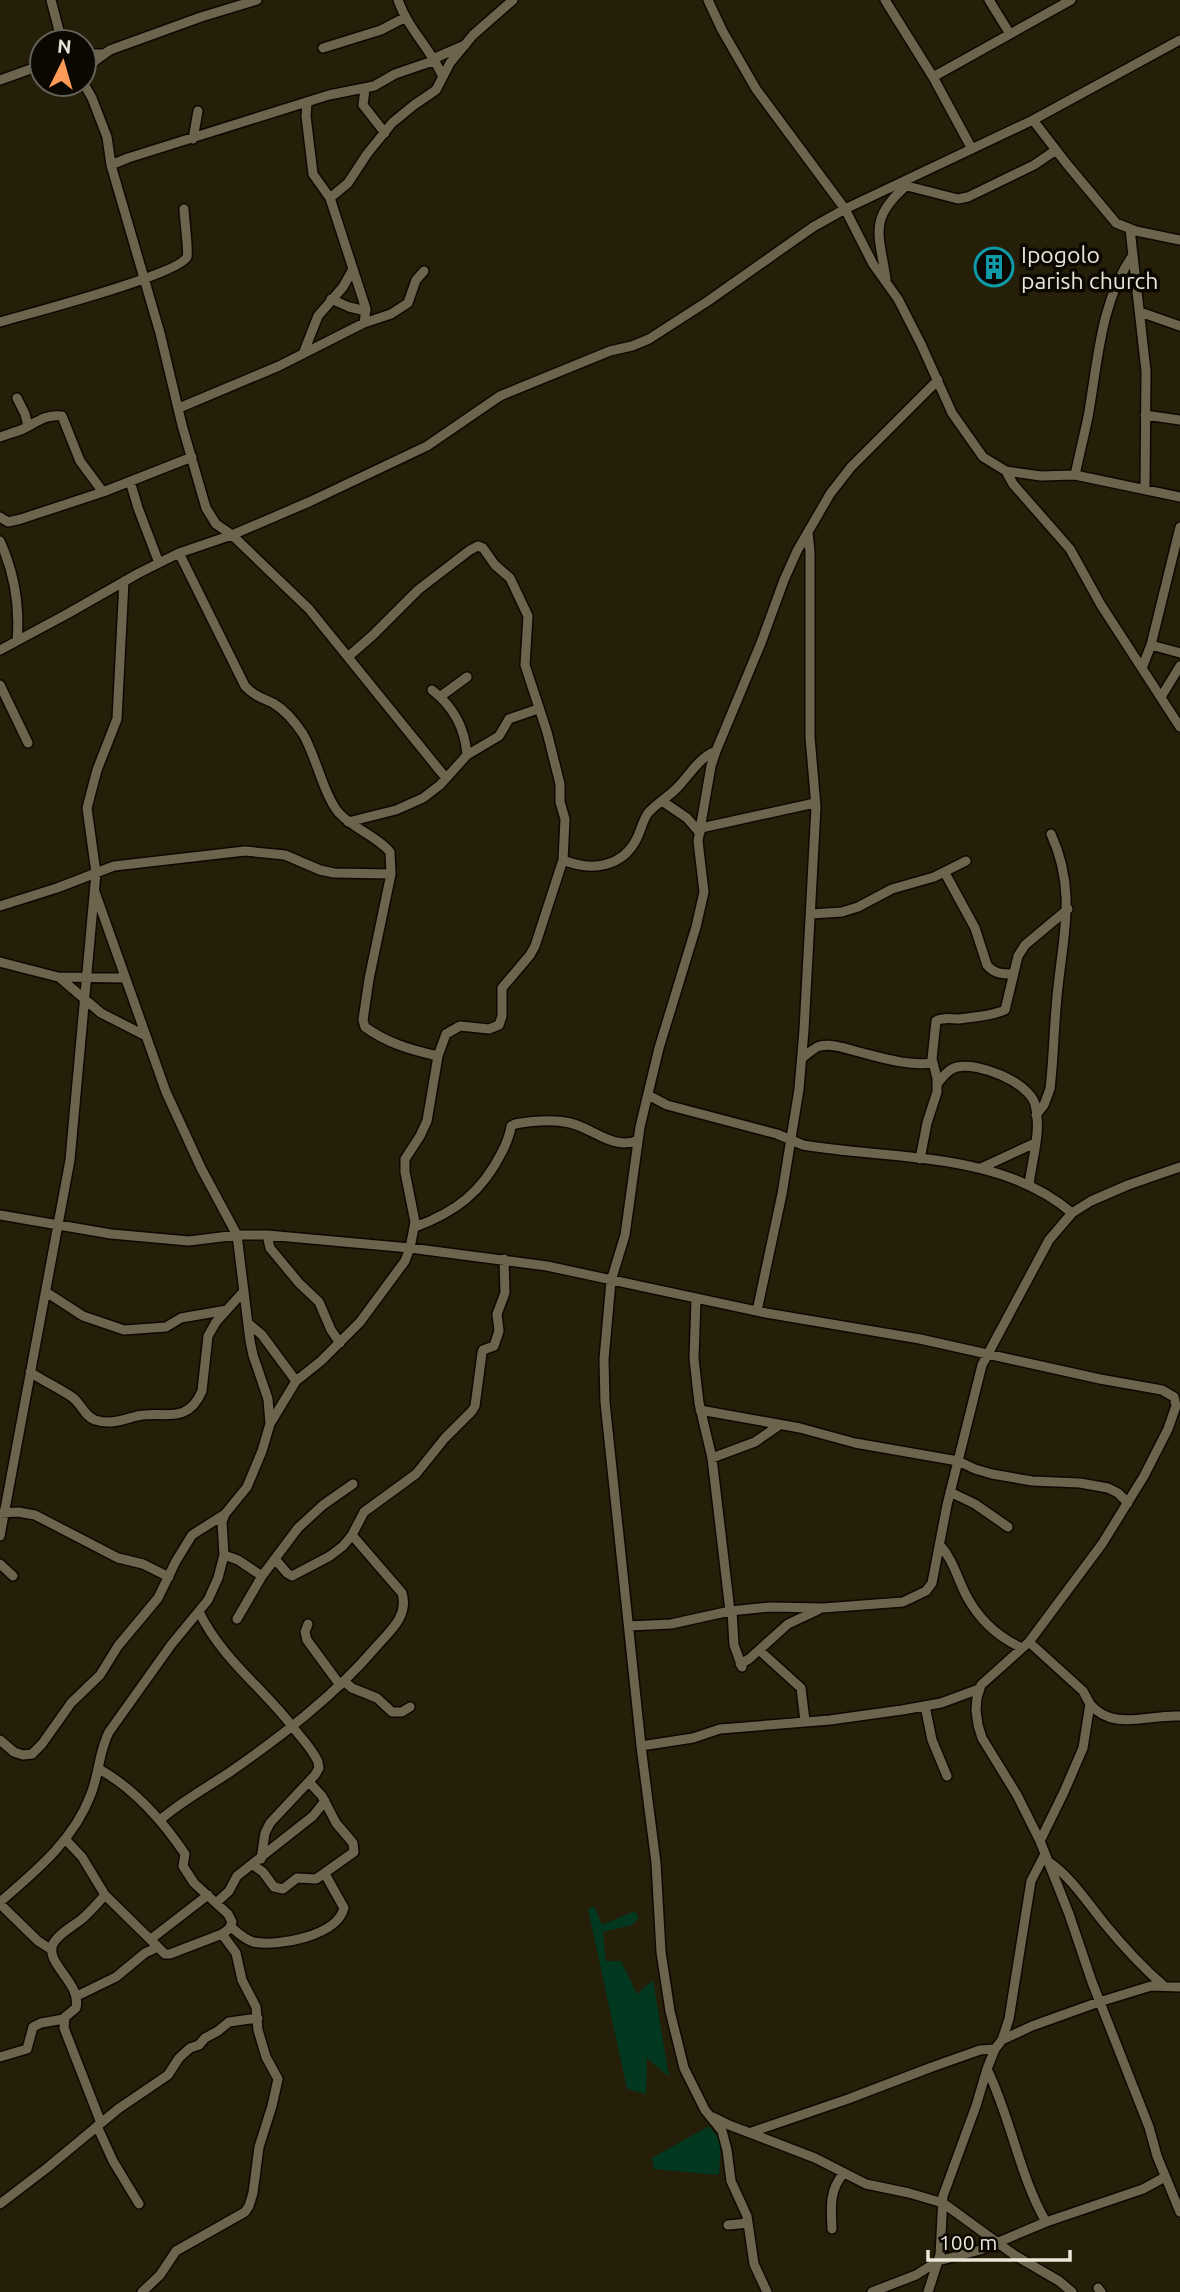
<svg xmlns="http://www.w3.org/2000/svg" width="1180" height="2292" viewBox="0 0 1180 2292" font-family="Ubuntu,sans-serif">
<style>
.green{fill:#023720}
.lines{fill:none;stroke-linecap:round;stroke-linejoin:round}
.minor-casing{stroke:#0e0800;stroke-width:12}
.minor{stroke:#6c644d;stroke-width:9}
.labels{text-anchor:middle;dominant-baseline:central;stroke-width:7;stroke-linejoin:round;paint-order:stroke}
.poi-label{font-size:23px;fill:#eae6d8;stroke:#0b0802;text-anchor:start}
</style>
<rect width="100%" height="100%" fill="#251e08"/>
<path class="green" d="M594,1906L602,1925L635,1911L639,1918L632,1925L603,1932L606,1961H621L637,1994L653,1980L669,2077L647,2058L646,2094L627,2089L588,1909Z
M709,2126L721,2141L719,2175L654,2169L652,2158Z"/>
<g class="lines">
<defs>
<path id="minor" d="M51,0L62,42
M398,0C408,29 430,48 442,75
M708,0L722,30L756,89L845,209L873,264L898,299L921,344L952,413L983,457L1006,471L1041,476L1075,475L1180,497
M885,0L933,77L972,149
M989,0L1010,34
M323,48L381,30L404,18
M84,54H103
M435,58L465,45
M84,72L96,60L110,50L201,17L257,0
M933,77L1071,0
M0,80L42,65
M84,84L92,98L107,137L111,165L160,333L182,425L206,508L216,524L232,535L309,609L445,777
M365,89L363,105L385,133
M307,103L306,116L313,174L330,198
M1033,120L1066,163L1116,223L1136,231L1180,240
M193,139L198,111
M111,165L128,158L329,95L374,86L395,74L436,60
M907,186L958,199L968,197L1034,165L1056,150
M1130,229L1146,371L1145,489
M886,279C879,233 868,219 907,185
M331,299L349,307L366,311
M1140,312L1180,326
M0,322C27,314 178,275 187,257C189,253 184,216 184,209
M364,323L391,314L408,303L416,280L424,271
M303,354L318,316L343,287L353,269
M17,398L25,414L28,426
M179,408L279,366L364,323L366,309L330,198L348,183L367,154L392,123L414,105L436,90L450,63L473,35L513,0
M1145,415L1180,420
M0,437C8,434 16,432 23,429C37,422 46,414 62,416L80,461L103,492
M1006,471L1013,484L1070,549L1101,605L1180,727
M1075,475C1079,456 1084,436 1088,417C1098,362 1100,302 1133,255
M130,481L138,508L159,563
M0,517L8,522L21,519L103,492L192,457
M0,541C14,572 20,607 17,641
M179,553L245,686C253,695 262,698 273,703C285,710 295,722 303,734C316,756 324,796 339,813C355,830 377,836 390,852L391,874L369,979L363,1020L365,1027C387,1043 411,1050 438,1056
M1151,645L1180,653
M0,650L67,614L139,573L179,553L232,535L309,502L427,446L500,396L610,351L632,346L649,339L708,301L813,227L845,209L1033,120L1180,40
M1142,668L1151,645L1180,527
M0,685L28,743
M432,690C454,707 465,728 467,755
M441,696L467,677
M1161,697L1180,666
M662,801L687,818L700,833
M348,822L396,810L423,798L440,785L467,755L499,736L509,719L538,709
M701,828L815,803
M563,860C592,872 623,867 637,838C641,830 643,820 648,813C656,804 668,797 677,788C690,775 698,758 716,751
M945,873L975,928L987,965C994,974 1003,974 1013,974
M0,906L57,888L114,866L245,851L285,855L320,870L334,873L391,874
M811,914L842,912L858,907L892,889L934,877L966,861
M0,962L58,977L124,978
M60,978L101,1013L144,1035
M802,1058C808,1054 813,1048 820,1046C833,1043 850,1050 863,1053C886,1059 909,1066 933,1063
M937,1084C943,1077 948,1069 957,1067C979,1062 1028,1082 1035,1104C1042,1130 1032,1159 1029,1185
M648,1095L667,1105L777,1134L803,1145C892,1160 1000,1151 1072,1213
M1036,1115L1044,1105L1050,1089C1054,1055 1054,1021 1058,987C1064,931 1076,889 1051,834
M920,1159L927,1123L937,1092V1078L932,1059L936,1021C944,1017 951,1019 959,1019C973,1017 992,1016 1005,1010L1018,956L1025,945L1068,909
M981,1168L1035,1143
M0,1215L111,1234L189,1241L237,1235H267L410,1248L547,1266L766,1313L920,1339L1100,1379L1162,1390L1174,1397L1176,1406L1168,1429L1144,1476L1102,1544L1029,1642L981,1685L977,1698L976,1710L978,1725L982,1738L1017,1795L1040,1841L1069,1914L1092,1982L1149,2127L1157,2156L1180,2212
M415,1227C456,1212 482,1192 502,1152C506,1144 510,1136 511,1126L515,1124C532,1121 553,1119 570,1123C593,1128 613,1151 638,1140
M267,1235L270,1248L299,1283L319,1302L331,1330L340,1343
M46,1292L83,1316L124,1330L166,1327L181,1318L227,1310
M696,1299L694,1359L699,1403L712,1458L730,1611
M757,1311L782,1194L799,1089L804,1030L816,807L810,737V552L808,532
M248,1323L262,1335L296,1381
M30,1372C43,1381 59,1388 72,1397C81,1403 84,1416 95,1420C111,1425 122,1420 137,1416C163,1410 187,1426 202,1391L208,1336L216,1322L244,1291
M700,1410L800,1428L855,1443L958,1461L975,1469L992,1474L1032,1481L1080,1483L1108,1488L1118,1493L1128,1503
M270,1424L296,1381L321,1361L360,1322L405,1261L410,1248L415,1222L405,1172V1159L420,1136L427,1121L438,1056L446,1034L460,1026L489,1029L499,1025L502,1016V988L530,955L535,946L563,860L565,819L560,802V784L547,732L525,665L528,616L510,578L495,565L483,548L478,546L470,550L418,590L373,635L349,656
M712,1458L755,1442L778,1426
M950,1492L975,1504L1008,1527
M0,1513L18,1512L35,1515L118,1558L143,1564L169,1577
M0,1536L70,1160L96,873L87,808L97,770L117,719L124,581
M940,1545C953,1560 957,1577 966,1595C978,1618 998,1637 1022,1648
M224,1555L238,1560L262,1576
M275,1559L287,1573L292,1576L330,1556L343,1546L352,1535L364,1512L416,1474L445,1438L472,1411L475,1406L482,1353L483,1350L494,1346L499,1331L497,1314L505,1293L504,1259
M0,1564L13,1576
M732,1611L734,1645L742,1667
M199,1612C223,1660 261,1686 292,1726C301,1738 312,1748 318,1762L319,1768L315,1775L270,1823L265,1833L261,1859
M237,1619L262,1576L298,1528L323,1505L353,1484
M308,1624L305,1632L307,1640L340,1685
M629,1626L671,1624L730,1611L770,1607L823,1608L903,1602L926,1591L932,1583L947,1505L982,1365L1049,1240L1072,1213L1091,1201L1128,1185L1180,1167
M1029,1642L1083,1691L1090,1704L1083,1748L1064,1792L1040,1841
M759,1650L801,1688L805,1721
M740,1664L749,1659L788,1624L818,1610
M344,1681L352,1688L377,1698L392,1712H402L410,1707
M1090,1704C1113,1732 1149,1714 1180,1716
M925,1706L932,1740L947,1776
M0,1740L14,1752L23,1755L32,1754L42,1744L71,1703L100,1675L118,1646L158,1598L176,1561L192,1535L225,1514
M641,1746L693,1738L720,1729L830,1720L902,1710L941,1703L979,1689
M160,1820C182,1801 206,1788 230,1772C283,1735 334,1696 376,1647C390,1631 409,1616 402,1593L352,1535
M65,1839L82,1857L105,1895L165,1954H170L222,1934L229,1929L232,1922L228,1914L194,1883L183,1866L185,1854C162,1820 135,1789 99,1769
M1049,1862C1071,1877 1087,1902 1104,1923C1122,1945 1142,1967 1164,1986
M253,1865L263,1872L274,1887L283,1889L297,1878L316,1879L354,1852L353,1843L336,1823L322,1796L309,1782
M0,1902C36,1871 74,1840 91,1794C99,1774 99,1751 109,1732L171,1645L208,1600L218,1578L224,1555L222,1522L225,1514L247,1487L262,1451L270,1424L268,1399L253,1355L250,1341L237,1235L201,1168L166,1092L95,892
M216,1903L229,1891L237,1876L313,1816L325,1801
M0,1904L38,1941L52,1950
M231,1927C238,1933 244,1939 253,1942C278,1947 337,1936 344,1908L325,1874
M151,1939L208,1895
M77,1996L116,1977L145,1953L158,1947
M1002,2040L1009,2019L1031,1881L1045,1854
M0,2057L27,2049L33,2027L41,2023L64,2019
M987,2069C1011,2118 1019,2175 1046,2222
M713,2117L729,2125L815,2158L866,2184L909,2193L943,2203L1016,2256L1059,2281L1072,2292
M101,2123L64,2028L65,2017L76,2008C82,1983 44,1963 53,1944C58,1934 73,1926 82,1919C90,1912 97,1904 105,1895
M97,2126L113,2161L139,2204
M749,2133L848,2099L932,2067L980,2050L995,2049
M0,2204L47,2168L118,2109L168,2075L179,2058L190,2048L199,2045L205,2038L218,2031L229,2022L258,2018
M728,2225L748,2223
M832,2229C831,2208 829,2191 843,2174
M1098,2288L1101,2292
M142,2292L160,2275L176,2251L245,2212L249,2206L253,2193L259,2147L272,2106L278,2079L266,2057L258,2030L256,2007L242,1980L236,1953L222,1934
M767,2292L754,2264L747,2216L731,2181L727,2150L722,2131L705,2110L684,2068L670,2011L661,1952L656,1863L641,1746L605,1402L604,1359L611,1281L625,1235L640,1127L659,1048L696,927L704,892L698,841L711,766L716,751L761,643L784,580L797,551L830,494L851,467L938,380
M872,2292L916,2275L938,2261L980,2250L1046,2222L1143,2189L1165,2177
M928,2292L940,2255L943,2196L976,2106L987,2069L995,2049L1002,2040L1032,2026L1099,2002L1151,1986L1180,1987"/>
</defs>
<use href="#minor" class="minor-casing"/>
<use href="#minor" class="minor"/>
</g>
<defs>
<symbol id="building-ring" viewBox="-11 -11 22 22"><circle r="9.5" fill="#0b0802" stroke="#0f9aa8" stroke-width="1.5"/><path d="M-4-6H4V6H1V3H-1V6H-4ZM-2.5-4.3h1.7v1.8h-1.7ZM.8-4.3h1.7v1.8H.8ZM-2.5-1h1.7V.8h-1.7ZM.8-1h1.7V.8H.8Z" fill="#0f9aa8"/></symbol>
</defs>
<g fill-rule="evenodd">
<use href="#building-ring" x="972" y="245" width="44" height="44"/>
</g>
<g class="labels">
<g class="poi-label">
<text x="1021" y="254">Ipogolo<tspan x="1021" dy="26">parish church</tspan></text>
</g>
</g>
<g transform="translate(63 63) rotate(5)"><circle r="33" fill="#0b0802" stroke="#646158" stroke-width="2"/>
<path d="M0-5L12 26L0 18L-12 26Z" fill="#fe9b58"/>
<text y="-10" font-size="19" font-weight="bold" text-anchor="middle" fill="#eae6d8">N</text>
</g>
<path d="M928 2250v10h142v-10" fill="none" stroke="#eae6d8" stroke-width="3.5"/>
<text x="939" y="2250" font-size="21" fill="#eae6d8" stroke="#0b0802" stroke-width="5" paint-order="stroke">100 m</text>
</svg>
